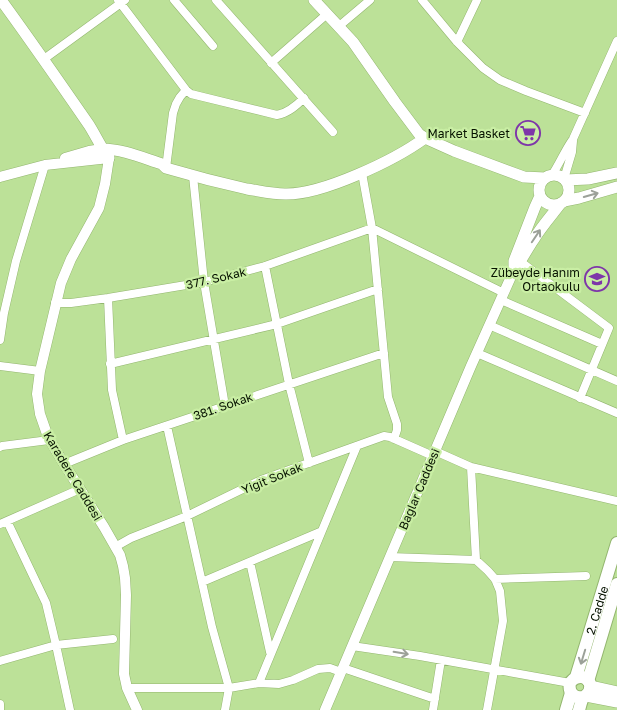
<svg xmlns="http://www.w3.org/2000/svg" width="617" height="710" viewBox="0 0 617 710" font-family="'Golos Text',sans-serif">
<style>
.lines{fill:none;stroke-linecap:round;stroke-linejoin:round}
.minor-casing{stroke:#93b66f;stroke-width:9}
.tertiary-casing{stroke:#93b66f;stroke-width:11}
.secondary-casing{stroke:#93b66f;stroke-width:12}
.primary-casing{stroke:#93b66f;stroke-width:14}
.minor{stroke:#fff;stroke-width:8}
.tertiary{stroke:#fff;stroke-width:10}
.secondary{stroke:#fff;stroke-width:11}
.primary{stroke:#fff;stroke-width:12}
.oneway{stroke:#9ca199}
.labels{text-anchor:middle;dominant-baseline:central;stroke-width:4.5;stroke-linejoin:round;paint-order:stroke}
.poi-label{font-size:12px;fill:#071300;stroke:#c9eea4;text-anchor:end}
.street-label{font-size:12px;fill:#071300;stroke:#c9eea4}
</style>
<rect width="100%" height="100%" fill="#bce198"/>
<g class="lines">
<defs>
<path id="minor" d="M118,0L186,90L191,94L277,115C288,113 296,106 304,98
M174,0L213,46
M216,0L333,132
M422,0L457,42L483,68L500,80L526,91L585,113
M338,27L370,0
M457,42L477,0
M44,59L125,0
M271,63L327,14
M166,168L173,113L176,104L180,97L186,90
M362,173L372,228L388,397L397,424V430L394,439
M552,175C560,163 565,150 573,139L617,41
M193,176L204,282L225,406
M564,179L572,152L573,141
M521,262L609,328L580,398
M265,266L289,384L309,463
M108,298L112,390L123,440
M501,300L602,344
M55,303H71L108,298L204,282L265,266L372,228L504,293
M489,325L617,381
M0,340L4,313L16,261L45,165
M477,353L617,413
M110,364L277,324L378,289
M0,366L40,371
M167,426L212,627L229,688L225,710
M0,447L2,446L49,440
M435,451L471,467L617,501
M64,464L123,440L384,353
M471,467L476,560
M7,521L46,603L56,645L70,710
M0,524L80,489
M115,547L131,538L187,516L261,480L384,436L390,437L433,456
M390,557L476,560L488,571L495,579L500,591L503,621L487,710
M250,562L270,652
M495,579L586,576
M202,582L320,532
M352,646L420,656L570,683
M0,661L56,645L113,639
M343,668L435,699
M259,683L357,446
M127,688H229L259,683L279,684L293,680L318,669L330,668L341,672
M0,704V710
M433,710L441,660"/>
<path id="tertiary" d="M65,158L89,151L102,149
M0,177L45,165L109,158L105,184L99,208L71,259L61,283L40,371L37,394L40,414L48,437L61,459L104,527L120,555L123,566L125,578L126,595L124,674L127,688L137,710
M325,710L471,366L514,270"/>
<path id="secondary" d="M1,0C31,41 60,83 89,125C96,136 101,148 109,158
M314,0L353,42L395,102L419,134L425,138L454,151L524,177L545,178
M102,149C123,149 143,158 162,164L166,168C193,176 220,183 247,189C260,191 272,194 285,194C322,195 395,160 425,138
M539 190a15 15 0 1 1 30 0a15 15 0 1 1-30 0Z
M565,180L588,179L617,173
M564,201L579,198L617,187
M514,268V261L535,207L540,196
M514,270C522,260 527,249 534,239C542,226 552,215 561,203
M591,686L617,692
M586,696L617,702"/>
<g id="primary">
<path id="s1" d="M576,677L617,543"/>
<path d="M588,681L617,584"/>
<path d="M566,710L571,693"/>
<path d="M579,710C580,707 581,701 583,698C586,694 590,694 590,688C592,675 576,674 570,683C568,692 574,699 583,697"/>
</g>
</defs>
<use href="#minor" class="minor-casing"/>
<use href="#tertiary" class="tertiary-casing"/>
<use href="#secondary" class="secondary-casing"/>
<use href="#primary" class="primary-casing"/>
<use href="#minor" class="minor"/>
<use href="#tertiary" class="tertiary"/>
<use href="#secondary" class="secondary"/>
<use href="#primary" class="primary"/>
</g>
<defs><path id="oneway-shaft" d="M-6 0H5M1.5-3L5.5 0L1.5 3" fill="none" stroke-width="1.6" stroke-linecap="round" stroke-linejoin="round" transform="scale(1.25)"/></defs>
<g class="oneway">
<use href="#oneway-shaft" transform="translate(591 195) rotate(-16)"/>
<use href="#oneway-shaft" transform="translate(536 236) rotate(-56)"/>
<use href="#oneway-shaft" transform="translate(401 653) rotate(9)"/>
<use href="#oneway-shaft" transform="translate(583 657) rotate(107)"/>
</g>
<defs>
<symbol id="supermarket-ring" viewBox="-11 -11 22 22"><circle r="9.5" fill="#c9eea4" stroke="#7e36a9" stroke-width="1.5"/><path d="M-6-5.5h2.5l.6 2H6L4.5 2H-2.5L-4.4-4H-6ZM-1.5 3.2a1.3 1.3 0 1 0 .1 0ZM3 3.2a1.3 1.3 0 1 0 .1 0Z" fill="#7e36a9"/></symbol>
<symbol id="school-ring" viewBox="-11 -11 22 22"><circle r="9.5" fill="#c9eea4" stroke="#7e36a9" stroke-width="1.5"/><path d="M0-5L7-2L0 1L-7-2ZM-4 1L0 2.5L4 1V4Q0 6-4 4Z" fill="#7e36a9"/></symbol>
</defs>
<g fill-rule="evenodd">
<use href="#supermarket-ring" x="514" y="119" width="28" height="28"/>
<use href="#school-ring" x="583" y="265" width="28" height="28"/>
</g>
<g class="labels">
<g class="poi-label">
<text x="510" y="133">Market Basket</text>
<text x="580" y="272">Zübeyde Hanım<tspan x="580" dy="14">Ortaokulu</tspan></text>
</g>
<g class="street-label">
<text transform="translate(216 278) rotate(-13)">377. Sokak</text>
<text transform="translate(223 406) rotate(-19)">381. Sokak</text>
<text transform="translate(73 476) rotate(59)">Karadere Caddesi</text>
<text transform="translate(272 478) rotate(-22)">Yiğit Sokak</text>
<text transform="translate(419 489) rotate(-67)">Bağlar Caddesi</text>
<text stroke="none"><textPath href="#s1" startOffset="70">2. Cadde</textPath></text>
</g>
</g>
</svg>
